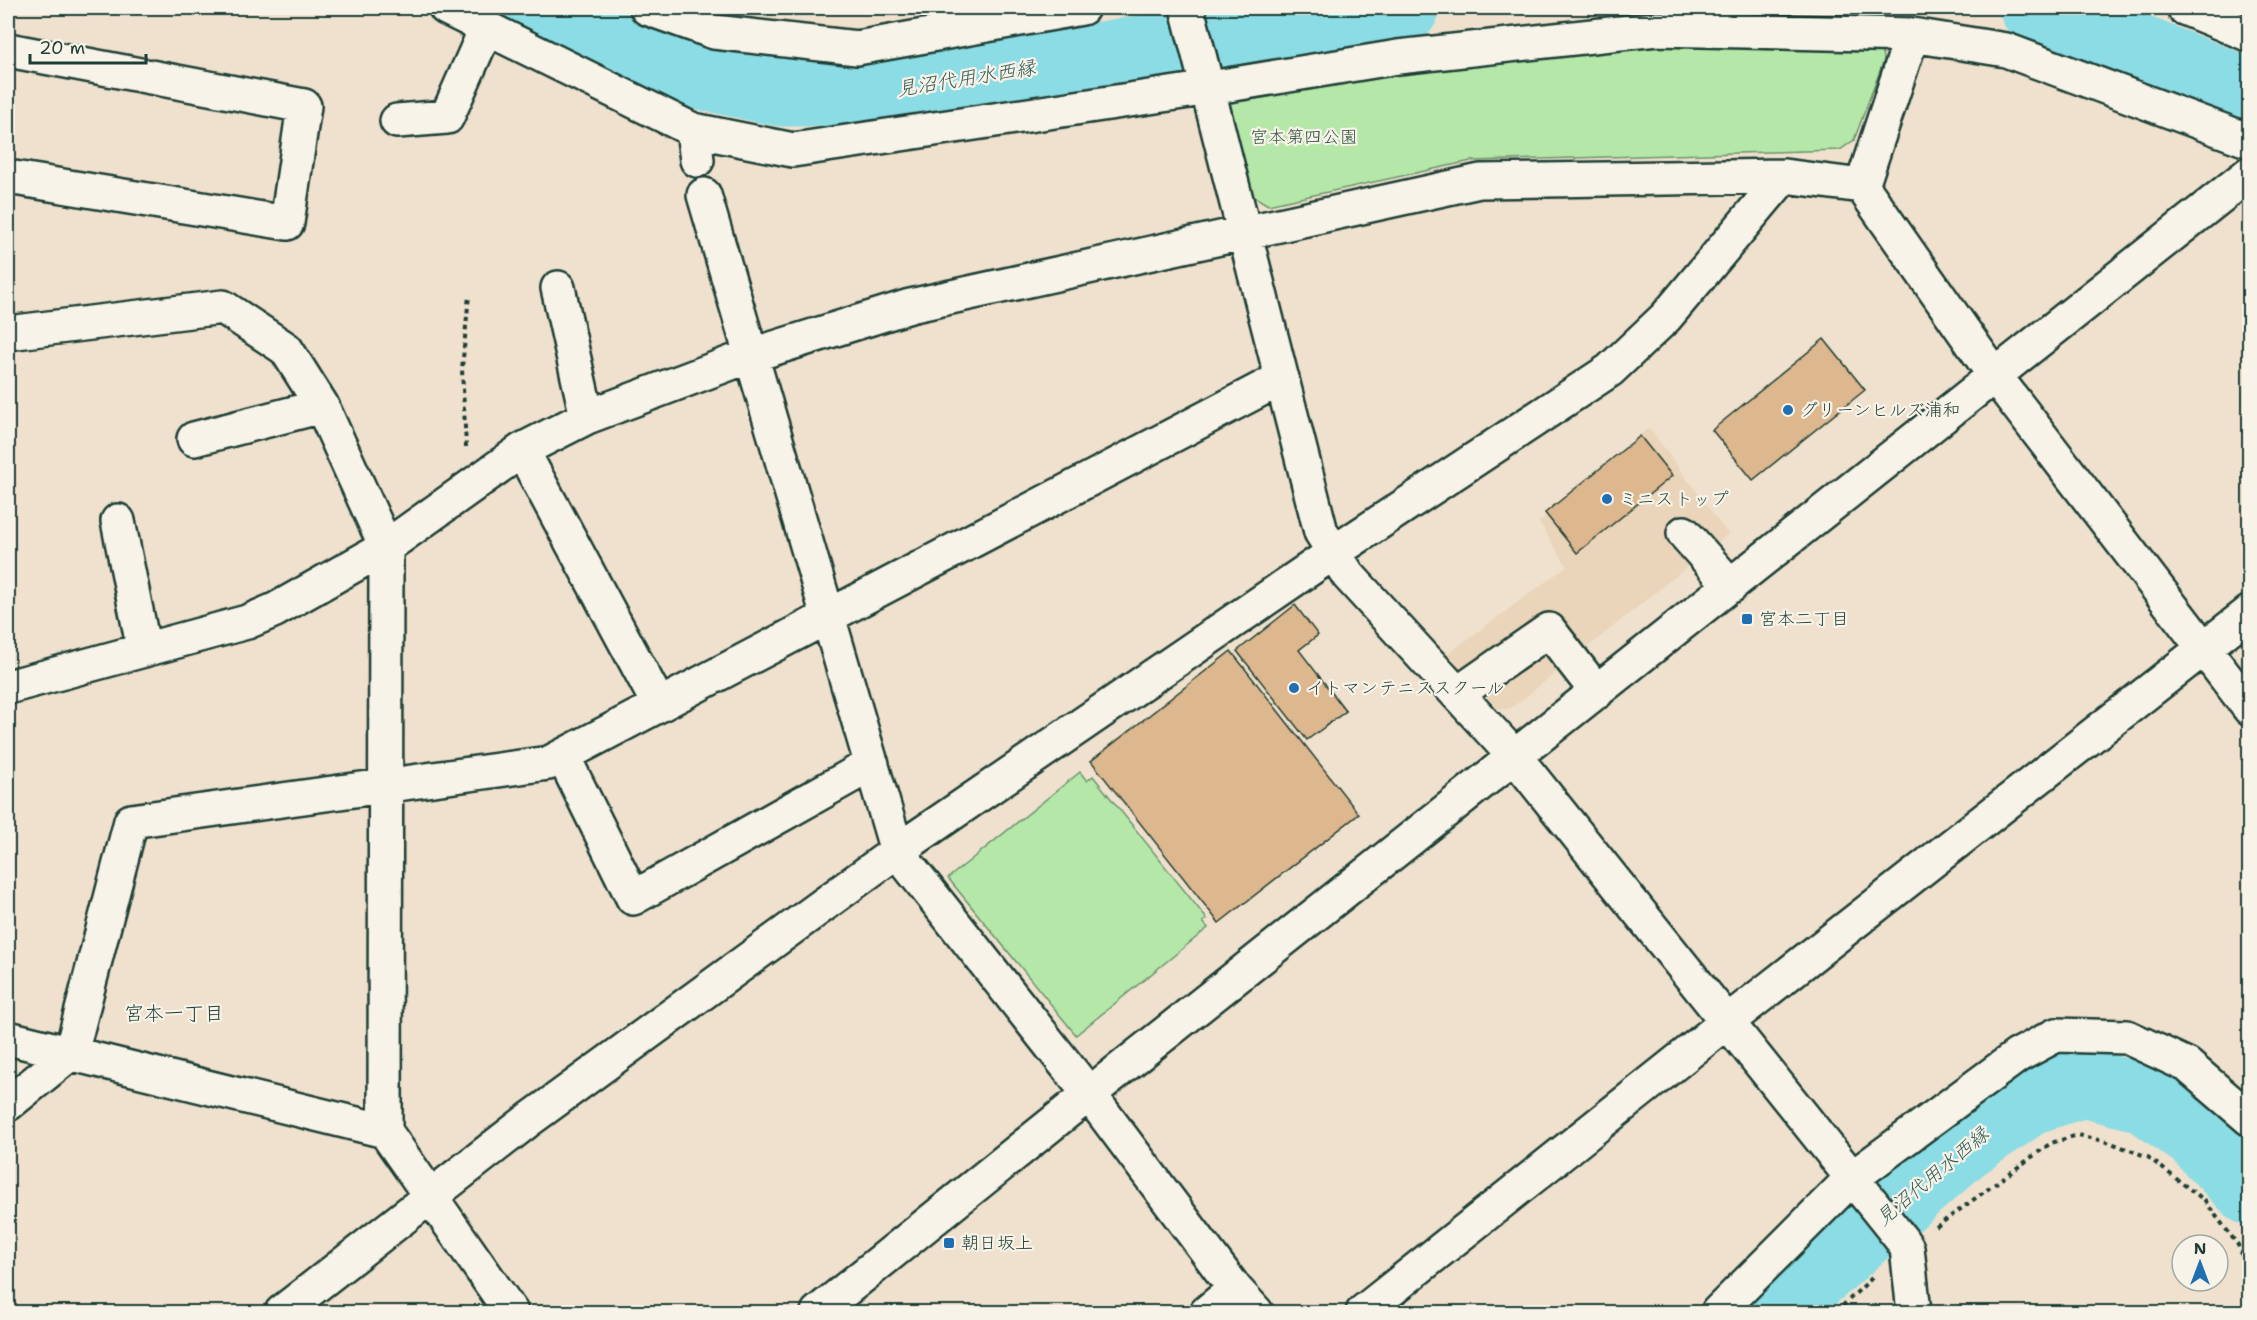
<svg xmlns="http://www.w3.org/2000/svg" width="2257" height="1320" viewBox="0 0 2257 1320" font-family="'Shantell Sans','Klee One',sans-serif">
<style>
.built{fill:#ead4ba}
.green{fill:#b4e7a8;stroke:#6a926e;stroke-width:1.5}
.lines{fill:none;stroke-linecap:round;stroke-linejoin:round}
.river{stroke:#8bdce5;stroke-width:69}
.building{fill:#ddb78e;stroke:#1f3d34;stroke-width:1.5}
.minor-casing{stroke:#1f3d34;stroke-width:38}
.path{stroke:#1f3d34;stroke-width:4;stroke-dasharray:4.5 4.5;stroke-linecap:butt}
.minor{stroke:#f7f3e8;stroke-width:33}
.poi-dot{fill:#1f6fb2;stroke:#f7f3e8;stroke-width:2}
.labels{text-anchor:middle;dominant-baseline:central;stroke-width:4.5;stroke-linejoin:round;paint-order:stroke}
.park-label{font-size:18px;fill:#355645;stroke:#f7f3e8}
.poi-label{font-size:18px;fill:#1f3d34;stroke:#f7f3e8;text-anchor:start}
.water-label{font-size:20px;font-style:italic;fill:#355d57;stroke:#f7f3e8}
.neighbourhood-label{font-size:20px;fill:#1f3d34;stroke:#f7f3e8}
</style>
<rect width="100%" height="100%" fill="#efe1cd"/>
<filter id="ink" filterUnits="userSpaceOnUse"><feTurbulence type="fractalNoise" baseFrequency=".0167" numOctaves="2"/><feDisplacementMap in="SourceGraphic" scale="12" xChannelSelector="R" yChannelSelector="G"/><feConvolveMatrix kernelMatrix="1 2 1 2 8 2 1 2 1" color-interpolation-filters="sRGB"/></filter>
<g filter="url(#ink)">
<path class="built" d="M1649,428L1728,534L1518,703L1508,709H1498L1445,656L1567,566L1539,522Z"/>
<path class="green" d="M1714,41L1879,45L1884,60L1854,140L1840,150L1471,161L1268,205L1253,196L1228,102L1237,88L1397,64Z
M1080,772L1087,781L1093,776L1207,919L1203,922L1208,928L1076,1035L948,878Z"/>
<g class="lines">
<path class="river" d="M538,8L586,34L681,71L781,92H875L1405,8
M2034,8L2250,93
M1782,1312L1805,1285L1962,1147L2031,1100L2083,1083L2144,1098L2197,1136L2250,1191"/>
</g>
<path class="building" d="M1824,339L1865,390L1753,480L1712,430Z
M1640,436L1672,476L1577,553L1545,513Z
M1295,605L1318,635L1299,650L1346,711L1307,740L1237,651Z
M1231,651L1359,814L1219,923L1091,761Z"/>
<g class="lines">
<defs>
<path id="minor" d="M446,8L693,130L793,150L1210,88L1398,57L1657,29L1912,35L2006,50L2250,141
M647,8L714,32L857,48L1082,8
M1187,8L1321,532L1348,575L1516,758L1901,1239L1907,1248L1914,1312
M2184,8L2250,35
M8,50L304,106L287,223L8,177
M397,121L447,117L486,29
M693,130L697,160
M1862,186L1912,35
M704,195L897,851L1089,1094L1235,1289L1256,1312
M558,288L587,417
M8,333L223,307L286,349L322,406L386,547L385,1131L511,1312
M194,439L322,406
M522,450L659,705
M118,521L144,650
M1684,533L1731,586
M8,687L247,622L275,610L386,547L522,450L587,417L752,355L910,306L1480,181L1784,176L1862,186L1995,376L2250,709
M1457,694L1549,630L1597,692
M563,756L633,898L872,764
M8,1038L385,1131
M8,1104L71,1053L131,821L549,763L1282,378
M282,1312L526,1122L897,851L1333,553L1610,370L1666,317L1784,176
M818,1312L1089,1094L2250,173
M1207,1312L1235,1289
M1363,1312L1727,1022L2250,612
M1718,1312L1852,1178L2017,1056L2056,1035L2127,1037L2187,1065L2250,1119"/>
</defs>
<use href="#minor" class="minor-casing"/>
<path class="path" d="M466,447L462,369L469,295
M1936,1227L2051,1143L2078,1135L2111,1143L2148,1157L2204,1200L2238,1245L2250,1277
M1836,1312L1874,1276"/>
<use href="#minor" class="minor"/>
</g>
</g>
<g class="poi-dot">
<circle cx="1788" cy="410" r="6"/>
<circle cx="1607" cy="499" r="6"/>
<rect x="1741" y="613" width="12" height="12" rx="3"/>
<circle cx="1294" cy="688" r="6"/>
<rect x="943" y="1237" width="12" height="12" rx="3"/>
</g>
<g class="labels">
<g class="park-label">
<text x="1304" y="137">宮本第四公園</text>
</g>
<g class="poi-label">
<text x="1800" y="410">グリーンヒルズ浦和</text>
<text x="1619" y="499">ミニストップ</text>
<text x="1759" y="619">宮本二丁目</text>
<text x="1306" y="688">イトマンテニススクール</text>
<text x="961" y="1243">朝日坂上</text>
</g>
<g class="water-label">
<text transform="translate(966 78) rotate(-9)">見沼代用水西縁</text>
<text transform="translate(1932 1176) rotate(-40)">見沼代用水西縁</text>
</g>
<g class="neighbourhood-label">
<text x="174" y="1013">宮本一丁目</text>
</g>
</g>
<rect width="2257" height="1320" fill="none" stroke="#f7f3e8" stroke-width="30"/>
<rect x="15" y="15" width="2227" height="1290" fill="none" stroke="#1f3d34" stroke-width="2" filter="url(#ink)"/>
<g transform="translate(2200 1263)"><circle r="28" fill="#f7f3e8" stroke="#a1aaa0" stroke-width="1.5"/>
<path d="M0-4.5L10 22L0 15L-10 22Z" fill="#1f6fb2"/>
<text y="-9" font-size="16" font-weight="bold" text-anchor="middle" fill="#1f3d34">N</text>
</g>
<path d="M30 54v9h116v-9" fill="none" stroke="#1f3d34" stroke-width="3"/>
<text x="39" y="54" font-size="18" fill="#1f3d34" stroke="#f7f3e8" stroke-width="4.5" paint-order="stroke">20 m</text>
</svg>
